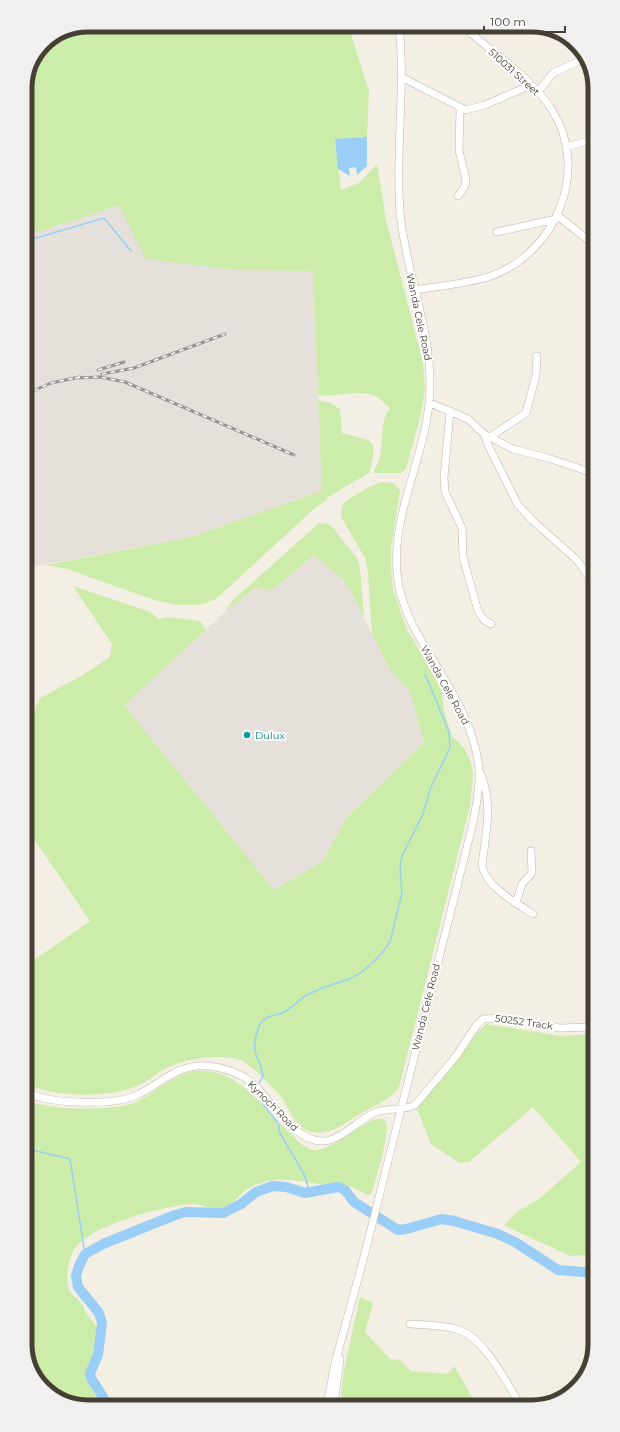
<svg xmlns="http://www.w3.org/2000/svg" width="620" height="1432" viewBox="0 0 620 1432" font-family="Montserrat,sans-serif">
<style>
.industrial{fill:#e5e0d9}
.green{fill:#cceca9}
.water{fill:#9acef6}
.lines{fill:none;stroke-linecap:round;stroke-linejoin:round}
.stream{stroke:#9acef6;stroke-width:1.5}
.river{stroke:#9acef6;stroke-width:10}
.minor-casing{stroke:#c0b7a6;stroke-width:8}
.minor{stroke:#fff;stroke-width:7}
.rail-casing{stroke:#959595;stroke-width:3}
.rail{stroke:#fff;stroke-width:1.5;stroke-dasharray:4.5;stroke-linecap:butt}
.culture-dot{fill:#0f9aa8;stroke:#fff;stroke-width:1.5}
.labels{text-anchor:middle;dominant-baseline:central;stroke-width:4;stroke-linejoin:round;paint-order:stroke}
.street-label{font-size:10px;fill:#463f33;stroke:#fff}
.culture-label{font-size:10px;fill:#0d838f;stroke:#fff;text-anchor:start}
.rim{fill:none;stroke:#463f33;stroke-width:5}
</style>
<rect width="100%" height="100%" fill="#f3efe4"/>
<path class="industrial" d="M119,205L236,270L313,271L322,491L191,537L26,568L25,236Z
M314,555L345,581L391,671L410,691L424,743L347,817L323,861L274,890L124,705L226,611L255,588L272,590Z"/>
<path class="green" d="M88,25H348L369,91L367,137L335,139L341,190L359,183L377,164L386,220L423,363L425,389L421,414L406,469L401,473H373C375,469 377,465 379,461C384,445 379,421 390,408C385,404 380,399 375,396C357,388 337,398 318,395L313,271L236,270L146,259L119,205L25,236V84L43,43Z
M318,400L330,403L340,409L342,433L368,440L373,445V456L370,472L327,498V500L316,507L216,599L200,605H177L154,600L64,568L46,565L191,537L322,491Z
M381,482L394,483L400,491L391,547V569L393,589L406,628L435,677L442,692L444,711L452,736L465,749L471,762L473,775L470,806L399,1087C390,1101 372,1106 358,1115C340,1127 317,1143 298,1124C291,1117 288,1106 282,1098C276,1090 267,1083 261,1076C253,1068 245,1060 233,1058C209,1055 184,1059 163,1070C154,1075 147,1082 137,1086C109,1098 54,1098 28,1084L27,958L34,960L90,921L27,829V720L34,711L40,698L83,675L110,657L112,644L73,586L150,612L159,619L167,617L200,621L206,630L124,705L274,890L323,861L347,817L424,743L410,691L391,671L372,634L368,573L365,558L341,517C341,512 341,508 344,504C351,496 371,486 381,482Z
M319,523L328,524L333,528L357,558L360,568L364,617L345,581L314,555L272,590L255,588L226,611L232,601Z
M486,1024L561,1036L594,1034L595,1254L570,1256L504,1225L518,1211L539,1199L581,1162L533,1107L469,1162L460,1163L431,1144L417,1109L476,1034Z
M196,1071C240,1068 261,1108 291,1134C296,1139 302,1146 309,1149C330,1159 372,1108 385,1121C392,1127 375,1183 371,1194L368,1195C361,1192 353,1187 346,1185C340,1184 334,1185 328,1185C300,1182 277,1174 251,1187C239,1193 233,1207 219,1208C209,1209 200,1204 192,1204C163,1206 83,1226 72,1254C68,1262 65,1281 69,1290C71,1295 80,1300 83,1305C85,1309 85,1314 88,1316C92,1321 95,1322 96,1328C99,1345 90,1357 88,1373C87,1385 97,1395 100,1407H83L49,1394L28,1364V1101C51,1110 114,1112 136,1102C157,1092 172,1075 196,1071Z
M360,1297L373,1303L365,1332L390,1359L400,1360L411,1371L448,1374L454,1366L476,1404L340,1405L344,1370Z"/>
<path class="water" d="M367,137V166L357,175L356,167L349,168L350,176L338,169L335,139Z"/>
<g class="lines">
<path class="stream" d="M26,241L104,218L131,251
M259,1083L263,1076C262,1065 256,1058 255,1050C253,1043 257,1032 259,1026C263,1016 274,1016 282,1013C292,1009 298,1000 307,995C320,988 333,984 347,980C363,974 381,956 390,942L402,893L400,868L402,856L423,814L431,787L450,748L449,732L425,674
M252,1090L278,1123L280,1133L304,1174L308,1186L305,1193
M28,1149L70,1159L85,1254"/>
<path class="river" d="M105,1407L103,1397L91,1378L90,1373L98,1355L102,1323L99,1313L78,1287L76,1276L79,1266L85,1254L103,1244L175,1215L186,1212L223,1213L241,1204L256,1192L273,1186L286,1187L305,1193L338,1187L345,1190L354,1202L398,1230L406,1229L442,1219L454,1221L498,1234L515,1242L558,1270L595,1273"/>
<defs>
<path id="minor" d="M401,77L466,110L485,105L531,85
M538,92L553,73L585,58
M566,147L592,140
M458,196L465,186L466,179L459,151L460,108
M558,216L592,243
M497,232L556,219
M414,290C439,286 467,284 491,276C557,252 590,170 552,110C530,75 491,53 462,25
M430,403L468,419L484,434L513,449L548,458L593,473
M450,411L444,478L445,492L462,528L463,557L478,611L484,620L491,624
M484,434L489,447L518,505L532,520L577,560L593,583
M490,437L526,413L536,375L537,356
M479,770C494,801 486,832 482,865C485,886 516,903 533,914
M516,903L522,884L532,873L531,851
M28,1093C51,1104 114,1106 137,1095C163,1083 177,1063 209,1066C224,1068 241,1073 253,1084C273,1102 298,1149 330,1140C346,1135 359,1120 374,1113C387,1107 405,1111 415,1105L457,1055L476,1026L483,1019L502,1018L560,1028L594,1027
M410,1324C425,1325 441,1325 456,1329C484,1336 505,1381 520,1404
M327,1405L335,1363L365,1253L472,827C476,809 480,787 479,769C474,715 437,671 412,624C406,610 400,596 398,581C388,514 430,452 430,386C431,327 405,270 400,212C395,150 406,87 399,25
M334,1405L340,1359"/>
</defs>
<use href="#minor" class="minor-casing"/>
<use href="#minor" class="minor"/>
<defs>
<path id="rail" d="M98,370L124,362
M102,374L134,368L225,334
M75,378L100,377L125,382L294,455
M26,394L51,383L80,377"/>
</defs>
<use href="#rail" class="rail-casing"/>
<use href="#rail" class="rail"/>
</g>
<circle class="culture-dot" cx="247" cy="735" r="4"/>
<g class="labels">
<g class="street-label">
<text transform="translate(514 72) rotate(42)">510031 Street</text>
<text transform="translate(419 317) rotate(78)">Wanda Cele Road</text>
<text transform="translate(445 685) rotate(61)">Wanda Cele Road</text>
<text transform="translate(426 1007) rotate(-76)">Wanda Cele Road</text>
<text transform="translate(524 1022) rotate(8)">50252 Track</text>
<text transform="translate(273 1106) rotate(45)">Kynoch Road</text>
</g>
<g class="culture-label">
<text x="255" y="735">Dulux</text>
</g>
</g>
<path d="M0 0H620V1432H0ZM88 32H532A56 56 0 0 1 588 88V1344A56 56 0 0 1 532 1400H88A56 56 0 0 1 32 1344V88A56 56 0 0 1 88 32Z" fill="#f0f0ef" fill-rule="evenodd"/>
<path class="rim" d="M88 32H532A56 56 0 0 1 588 88V1344A56 56 0 0 1 532 1400H88A56 56 0 0 1 32 1344V88A56 56 0 0 1 88 32Z"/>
<path d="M484 26v6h81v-6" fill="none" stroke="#463f33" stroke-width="2"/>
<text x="490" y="26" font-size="12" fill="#463f33" stroke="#ffffff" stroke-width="3" paint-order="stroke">100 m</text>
</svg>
